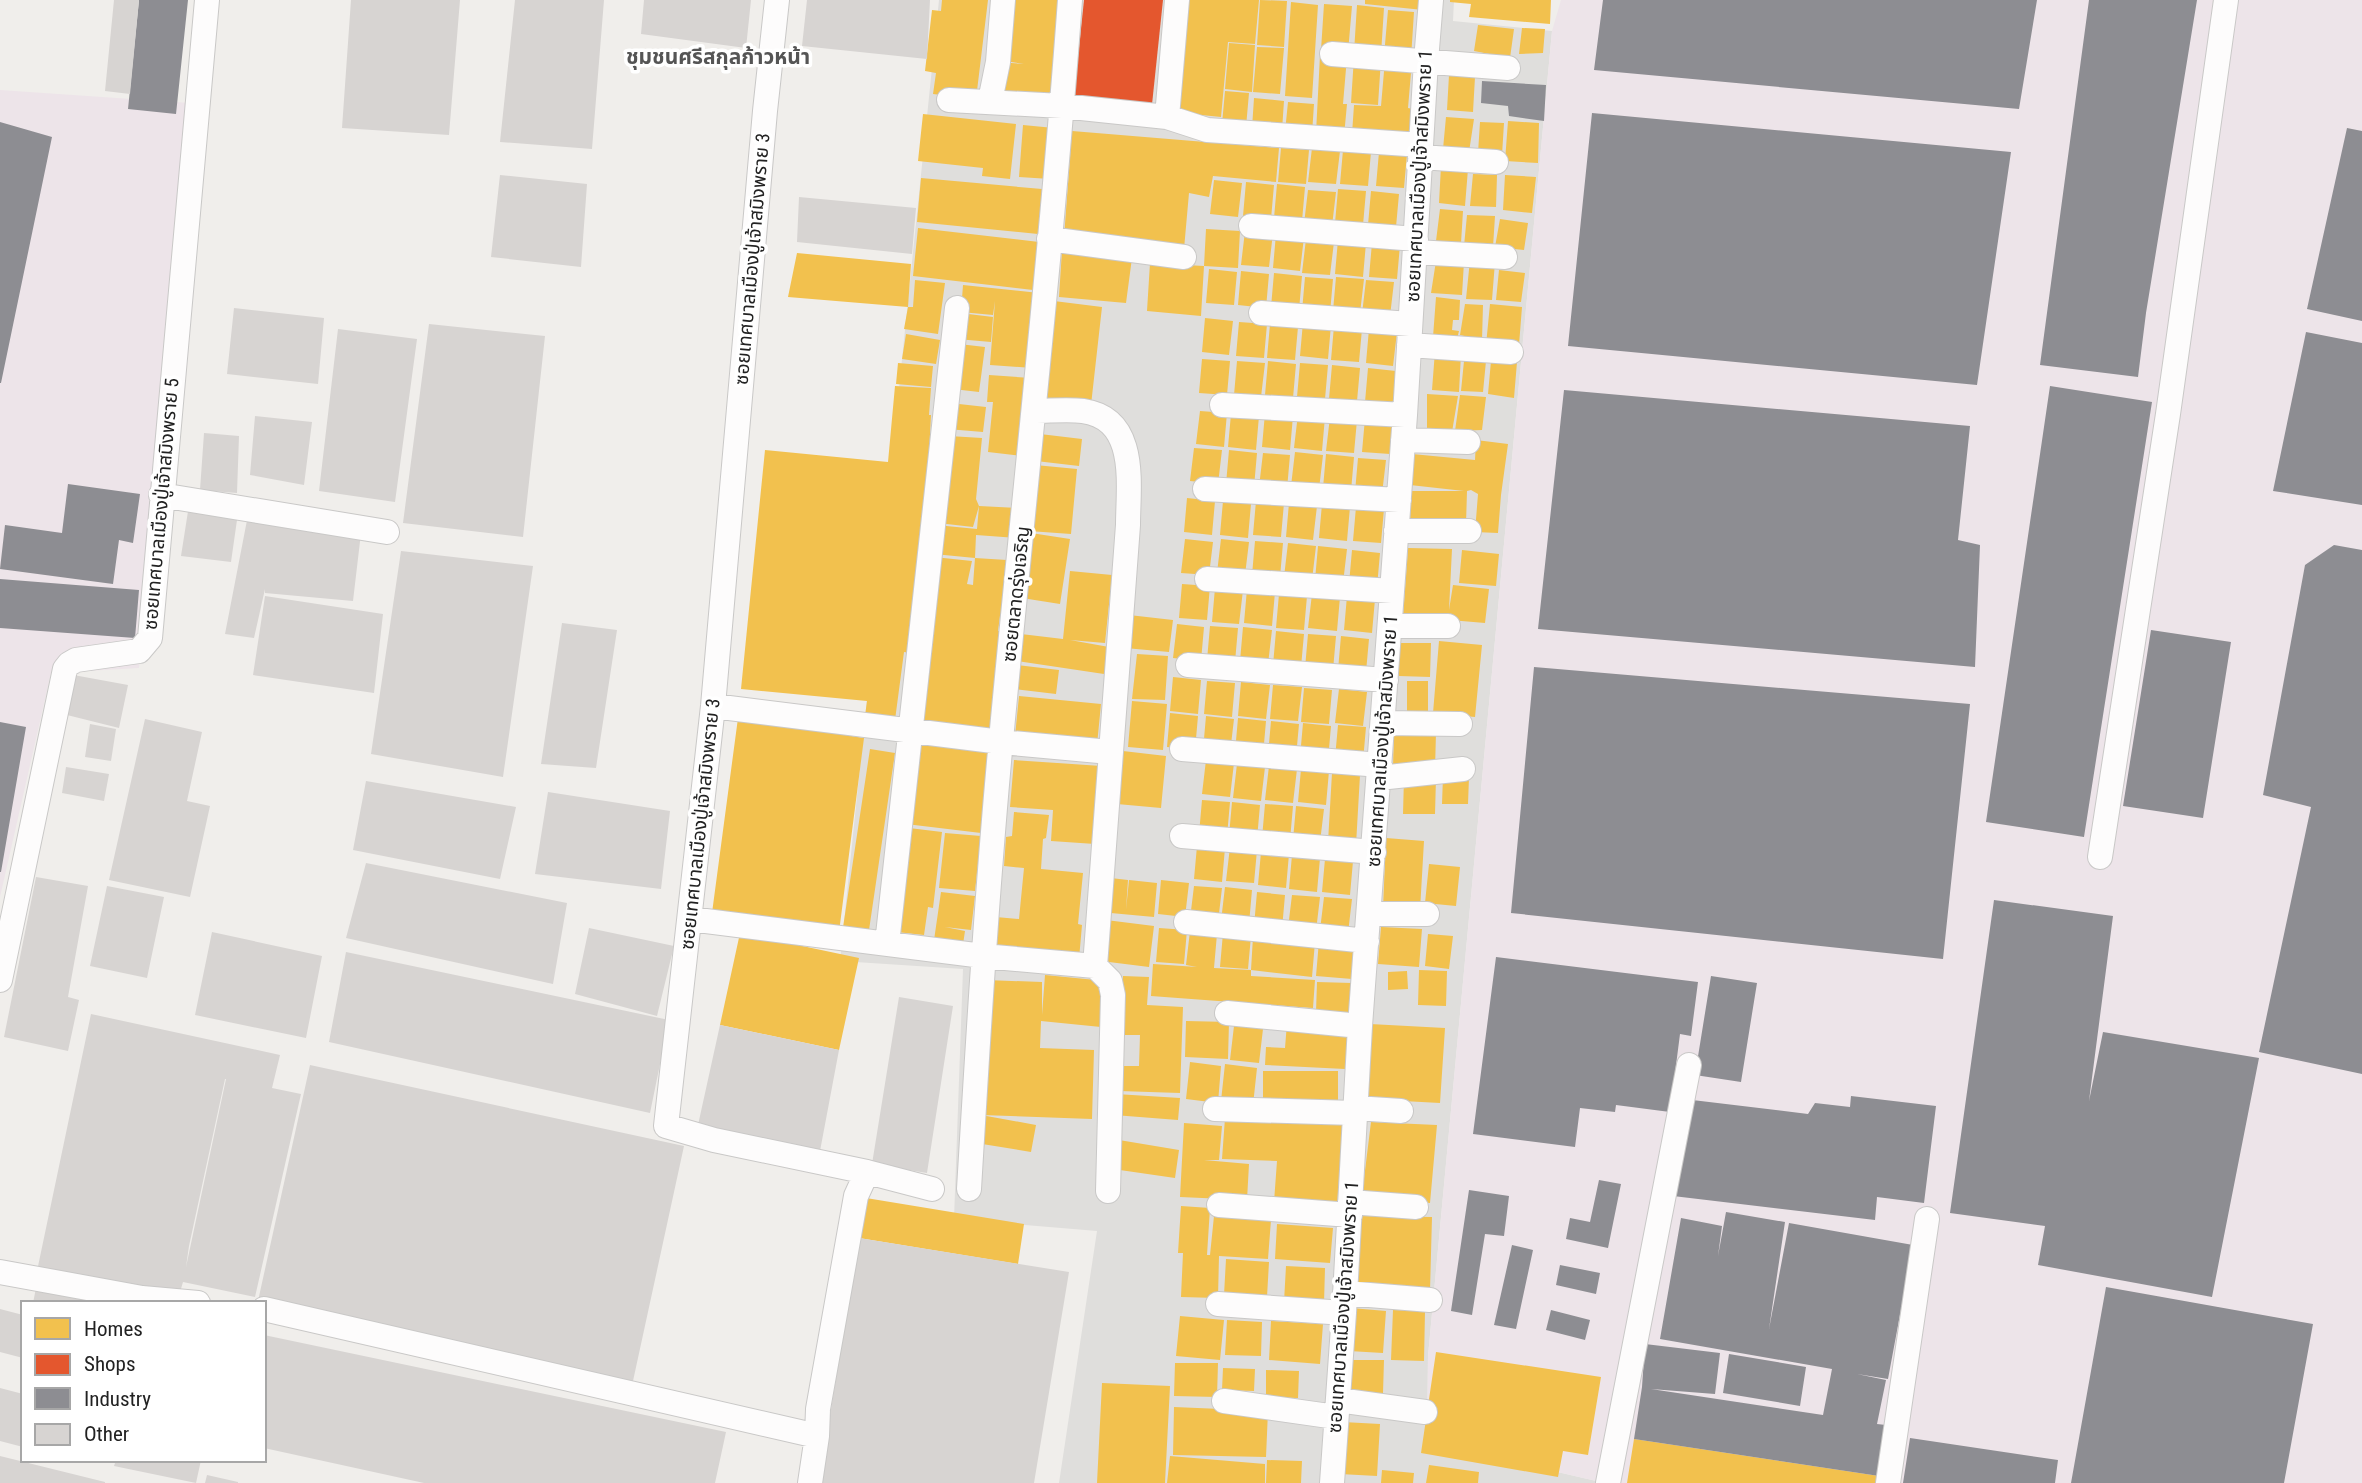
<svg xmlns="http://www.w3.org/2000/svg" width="2362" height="1483" viewBox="0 0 2362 1483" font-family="'Roboto Condensed','Noto Sans Thai',sans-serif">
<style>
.residential{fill:#dfdedc}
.industrial{fill:#ede4e9}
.homes{fill:#f2c14e}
.shops{fill:#e4572e}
.industry{fill:#8d8d92}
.building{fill:#d7d4d2;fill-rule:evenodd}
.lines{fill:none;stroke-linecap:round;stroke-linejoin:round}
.minor-casing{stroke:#c9c8c7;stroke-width:26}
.minor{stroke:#fdfcfc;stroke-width:24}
.labels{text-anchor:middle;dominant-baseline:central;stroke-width:7;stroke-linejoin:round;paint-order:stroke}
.street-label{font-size:19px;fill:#222;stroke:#fff}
.neighbourhood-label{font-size:21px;font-weight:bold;fill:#555;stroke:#fff}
</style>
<rect width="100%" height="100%" fill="#f0eeeb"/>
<path class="residential" d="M939,0H1454L1453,21L1552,31L1428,1356L1427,1442L1605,1483H1059L1097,1231L954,1219L963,969L840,961Z"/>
<path class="industrial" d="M1561,0H2362V1483H1605L1427,1442L1428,1356L1552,31Z
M0,90L190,103L139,668L51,673L0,897Z"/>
<path class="homes" d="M942,0H988L976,99L933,94L936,73L925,71L932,10L941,11Z
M1003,0H1062L1052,104L990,101L998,62L1024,64L998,60Z
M1182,0H1259L1255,44L1228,42L1221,117L1172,112Z
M1260,0L1287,1L1284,47L1257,45Z
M1365,0H1424L1423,10L1365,4Z
M1450,0H1551L1550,24L1469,17L1471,4L1450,2Z
M1291,2L1318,5L1312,98L1285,96Z
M1324,4L1352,6L1348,52L1321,50Z
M1357,5L1384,8L1381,54L1354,52Z
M1388,10L1414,12L1411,58L1384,56Z
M1478,25L1514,29L1510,58L1474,51Z
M1522,28L1545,29L1543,53L1519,54Z
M1229,43L1255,45L1252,92L1225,89Z
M1257,47L1284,48L1280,94L1253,92Z
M1320,55L1347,57L1343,104H1347L1344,136L1316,133Z
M1354,57L1381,59L1378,105L1351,103Z
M1385,60L1412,61L1408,108L1413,109L1411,137L1352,134L1354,105L1381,106Z
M1449,75L1475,77L1473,112L1447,110Z
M1225,91L1249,93L1246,127L1222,124Z
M1254,98L1284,101L1282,130L1252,128Z
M1288,102L1314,104L1312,134L1285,132Z
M923,114L1016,124L1010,179L982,176L983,168L918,161Z
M1446,117L1474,119L1469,152L1443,149Z
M1508,121L1539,123L1538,163L1505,161Z
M1480,122L1504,123L1502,155L1478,153Z
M1023,125L1054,128L1050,179L1019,177Z
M1072,131L1279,148L1276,182L1213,176L1209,197L1189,193L1184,249L1064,237Z
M1281,148L1309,150L1306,184L1278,182Z
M1312,148L1340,151L1336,184L1308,182Z
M1343,150L1371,152L1368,186L1340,184Z
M1379,152L1407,154L1404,188L1376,186Z
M1441,166L1468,169L1465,206L1439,203Z
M1473,174L1497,175L1496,207L1470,206Z
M1505,175L1536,177L1532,213L1503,210Z
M921,178L1042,189L1038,234L917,222Z
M1214,180L1242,183L1238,217L1210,214Z
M1246,182L1274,185L1271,219L1243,216Z
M1277,184L1305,187L1302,221L1274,218Z
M1338,189L1366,191L1363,225L1335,223Z
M1308,190L1336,192L1332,226L1304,224Z
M1371,191L1399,194L1396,227L1368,225Z
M1440,209L1463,211L1461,243L1436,241Z
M1467,215L1495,216L1493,247L1464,246Z
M1500,219L1528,223L1524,250L1495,247Z
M918,228L1039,242L1033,290L913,276Z
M1206,229L1240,231L1238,268L1204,266Z
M1245,231L1273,233L1269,267L1241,265Z
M1276,234L1304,237L1300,271L1273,268Z
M1306,239L1334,242L1330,275L1302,273Z
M1338,240L1366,243L1363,277L1335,274Z
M1372,243L1400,245L1397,279L1369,277Z
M1062,250L1132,258L1126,303L1059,297Z
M797,253L911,264L908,307L788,297Z
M1470,260L1495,262L1492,300L1466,299Z
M1436,261L1464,262L1462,295L1431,293Z
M1150,263L1204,266L1201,316L1147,311Z
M1209,269L1237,272L1234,305L1206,303Z
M1499,270L1525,273L1521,302L1496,300Z
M1241,271L1269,274L1266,308L1238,305Z
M1274,273L1302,276L1299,310L1271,307Z
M1305,277L1333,279L1330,313L1302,311Z
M1336,277L1364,279L1360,313L1333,311Z
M915,280L945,283L938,334L904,329L908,307H913Z
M1366,280L1394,282L1390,316L1362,314Z
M963,285L1039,293L1032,368L990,365L995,301L993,315L961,312Z
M1436,297L1460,300L1459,320H1453L1452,330L1459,331L1457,339L1433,337Z
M1054,301L1102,307L1091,405L1044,402Z
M1465,304L1483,305L1482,340L1460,335Z
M1490,304L1522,307L1519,345H1486Z
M960,313L993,317L991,342L957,339Z
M1205,318L1233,321L1229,355L1202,352Z
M1239,322L1267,324L1264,358L1236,356Z
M1303,322L1331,325L1328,359L1300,356Z
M1270,324L1298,327L1295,360L1267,358Z
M1334,326L1362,329L1359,362L1331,360Z
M1369,329L1397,332L1393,366L1366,363Z
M906,334L940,340L936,364L902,359Z
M959,344L985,347L979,392L953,389Z
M1435,351L1461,354L1459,392L1432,390Z
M1202,359L1230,361L1227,395L1199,393Z
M1237,361L1265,363L1261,397L1234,395Z
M1268,361L1296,364L1293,398L1265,395Z
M1464,361H1486L1483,392L1461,391Z
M1491,361L1517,362L1514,398L1488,394Z
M898,363L933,366L931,387L896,384Z
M1300,363L1328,365L1325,399L1297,397Z
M1332,365L1360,368L1357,401L1329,399Z
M1368,368L1396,371L1393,405L1365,402Z
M989,375L1031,378L1023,456L988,452L993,402H987Z
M895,386L931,388L929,415H931L927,493L910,653L904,652L895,720L865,716L867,701L741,689L765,450L888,462Z
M1427,394L1458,396L1452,432L1427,429Z
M1460,395L1486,397L1482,430L1455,431Z
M950,403L986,407L983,432L947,429Z
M1200,411L1227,413L1224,447L1196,444Z
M1265,413L1293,416L1290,450L1262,447Z
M1231,414L1259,416L1256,450L1228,447Z
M1298,414L1325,417L1322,451L1294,448Z
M1330,417L1357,420L1354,453L1326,451Z
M1365,418L1393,420L1390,454L1362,452Z
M1040,434L1082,439L1079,466L1036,461Z
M949,436L982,438L976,499L979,506L1018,508L1017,538L976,535L975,558L934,554L936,525L977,529L979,506L973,527L938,523Z
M1476,440L1508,444L1501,495L1498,533L1475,532L1478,494L1471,490L1467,491L1466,524L1410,522L1411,491H1464L1410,485L1412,454L1475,460Z
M1194,448L1222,450L1218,484L1190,481Z
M1229,450L1257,453L1254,487L1226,484Z
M1295,452L1323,455L1319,489L1291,486Z
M1263,453L1290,455L1287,489L1259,487Z
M1326,454L1354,457L1351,491L1323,488Z
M1358,458L1386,460L1382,494L1355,492Z
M1035,465L1077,469L1071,534L1029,531Z
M1187,498L1215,501L1212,535L1184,532Z
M1223,501L1251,504L1248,538L1220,535Z
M1256,501L1284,503L1281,537L1253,535Z
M1289,503L1317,506L1313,540L1286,537Z
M1322,504L1350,507L1347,541L1319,538Z
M1356,507L1384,509L1381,543L1353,541Z
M1031,533L1070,539L1060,604L1022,598Z
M1185,539L1213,542L1209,575L1181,573Z
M1221,539L1249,542L1245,575L1217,573Z
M1255,541L1283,543L1280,577L1252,575Z
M1288,543L1316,546L1312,580L1284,577Z
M1318,546L1347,549L1343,583L1315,580Z
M1408,548L1452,549L1449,610L1453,585L1489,589L1485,623L1403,616Z
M1352,550L1380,553L1377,587L1349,584Z
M1462,550L1499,554L1496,586L1459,583Z
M934,557L972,561L967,584L973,585L975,558L1007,560L1009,618L1000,616L998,631H1006L995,731L916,723Z
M1070,571L1112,575L1105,643L1070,640L1109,647L1104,674L1017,661L1021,634L1063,639Z
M1182,584L1210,586L1207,620L1179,618Z
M1215,588L1243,590L1239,624L1212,622Z
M1247,589L1275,592L1272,626L1244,623Z
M1279,594L1307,596L1304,630L1276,628Z
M1312,594L1340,597L1337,631L1308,628Z
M1347,596L1375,599L1372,633L1344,630Z
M1129,615L1173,620L1169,652L1125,648Z
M1177,624L1204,627L1201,661L1173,658Z
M1210,626L1238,628L1235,662L1207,660Z
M1243,627L1272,630L1268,664L1240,661Z
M1276,631L1304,634L1301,667L1273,665Z
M1308,634L1336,636L1333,670L1305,668Z
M1341,636L1369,639L1366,672L1338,670Z
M1439,641L1482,645L1475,717L1433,713Z
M1399,643H1431L1430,677L1399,676Z
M1137,654L1168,656L1165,700L1132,699Z
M1017,665L1059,670L1056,694L1014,689Z
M1173,677L1201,680L1198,714L1170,711Z
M1207,681L1235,683L1232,717L1204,714Z
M1407,681H1428V718H1407Z
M1241,682L1270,685L1266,719L1238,716Z
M1273,685L1302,687L1298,721L1270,719Z
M1304,688L1332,690L1329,724L1301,722Z
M1339,689L1367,692L1363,726L1335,723Z
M1019,696L1101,704L1097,745L1015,736Z
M1132,701L1167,704L1163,750L1128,747Z
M1170,713L1198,716L1195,750L1167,747Z
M1206,716L1234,719L1230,753L1203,750Z
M738,718L864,738L839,932L712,913Z
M1238,718L1266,721L1263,755L1235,752Z
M1271,721L1299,724L1296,757L1268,755Z
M1303,723L1331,726L1328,760L1300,757Z
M1338,725L1366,727L1363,761L1335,758Z
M1394,731L1436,732L1435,770L1393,768Z
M917,744L991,753L981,833L906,824Z
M870,749L895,753L868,937L842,934Z
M1123,751L1166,756L1161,808L1117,804Z
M1014,760L1101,766L1095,844L1051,841L1053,810L1010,807Z
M1206,760L1234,763L1230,797L1202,794Z
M1237,764L1265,767L1261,801L1233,798Z
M1269,766L1297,769L1293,803L1265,800Z
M1301,769L1329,771L1326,805L1298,802Z
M1332,773L1360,775L1356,845L1328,842Z
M1443,776L1469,777L1468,804H1442Z
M1404,777L1436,778L1435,814H1403Z
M1202,800L1230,802L1227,836L1199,834Z
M1232,802L1260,805L1257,839L1229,836Z
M1265,804L1293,806L1290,840L1262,838Z
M1296,806L1324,809L1320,842L1293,840Z
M1014,812L1049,815L1046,838L1043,839L1041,869L1083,873L1078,924L1082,925L1079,959L993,952L996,917L1019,919L1024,868L1004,866L1006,837L1012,836Z
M909,828L942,832L933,908L928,907L924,935L897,932Z
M945,833L981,836L975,891L939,888Z
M1386,838L1424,841L1420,910L1383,908Z
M1197,846L1225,848L1222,882L1194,879Z
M1230,847L1257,850L1254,883L1226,881Z
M1261,852L1289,854L1286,888L1258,885Z
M1292,855L1320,858L1317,892L1289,889Z
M1325,859L1353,861L1350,895L1322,892Z
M1429,864L1460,867L1456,906L1425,903Z
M1102,877L1128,880L1126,910L1129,880L1157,883L1154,917L1100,912Z
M1161,880L1189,883L1185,917L1158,914Z
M1194,886L1222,888L1218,922L1190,919Z
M1225,887L1252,890L1249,924L1221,921Z
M941,892L975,896L971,930L945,927L965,931L962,951L933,947Z
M1257,892L1285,895L1282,929L1254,926Z
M1292,895L1320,897L1316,931L1288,928Z
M1324,897L1352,899L1348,933L1320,930Z
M1106,920L1154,926L1149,967L1101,961Z
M1381,927L1422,929L1419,967L1378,964Z
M1159,928L1187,930L1184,964L1156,962Z
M1190,931L1217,934L1214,968L1251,970L1253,937L1315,942L1312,977L1251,970V976L1315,980L1313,1008L1151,996L1153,964L1197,967L1186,965Z
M740,933L859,958L839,1050L720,1025Z
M1223,933L1251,936L1248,969L1220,967Z
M1428,934L1453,936L1449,969L1425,966Z
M1319,941L1355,944L1352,979L1316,976Z
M1419,970L1447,971L1446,1006L1418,1005Z
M1407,971L1408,989L1388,990V972Z
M1045,975L1106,981L1101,1027L1041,1021L1040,1048L1094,1050L1092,1119L981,1115L1036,1125L1031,1152L976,1143L986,980L1042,982V1015Z
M1123,976L1149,977L1147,1005L1183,1007L1180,1093L1119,1091L1120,1066H1139L1140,1035H1120Z
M1317,982L1352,983L1351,1013L1316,1012Z
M1186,1021L1229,1022L1228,1059L1185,1057Z
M1287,1023L1348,1027L1345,1069L1265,1065L1266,1047L1285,1048Z
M1370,1024L1445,1028L1440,1103L1366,1099Z
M1234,1026L1263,1029L1259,1063L1230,1060Z
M1190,1062L1221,1066L1218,1103L1186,1099Z
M1225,1064L1257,1068L1253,1105L1221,1101Z
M1263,1071H1338V1106H1263Z
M1116,1094L1180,1098L1178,1120L1114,1115Z
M1225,1118L1343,1125L1337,1206L1274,1202L1277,1161L1222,1159Z
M1371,1122L1437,1125L1430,1203L1362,1195Z
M1184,1123L1222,1126L1219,1160H1204L1249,1164L1247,1200L1180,1197Z
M1119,1140L1179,1150L1175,1178L1113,1169Z
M866,1198L1024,1224L1018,1264L859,1238Z
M1181,1206L1210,1208L1207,1255H1210L1214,1216L1271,1220L1268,1259L1219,1256L1218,1298L1181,1297L1183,1253H1178Z
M1360,1216L1432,1217L1430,1291L1356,1287Z
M1277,1224L1333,1228L1330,1263L1275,1259Z
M1226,1259L1269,1262L1267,1297L1224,1295Z
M1286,1266L1325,1268L1324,1304L1284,1302Z
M1351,1308L1386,1311L1383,1353L1349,1351Z
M1393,1310L1425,1311L1424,1361L1391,1360Z
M1180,1316L1224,1320L1220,1360L1176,1356Z
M1227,1320L1262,1322L1261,1356L1225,1355Z
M1271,1321L1323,1324L1320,1364L1269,1360Z
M1436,1352L1601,1377L1588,1455L1563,1451L1558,1477L1421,1453Z
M1350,1360H1384L1383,1393H1350Z
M1175,1363H1218L1217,1397L1174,1396Z
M1223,1368L1255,1369L1254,1391L1222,1390Z
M1266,1370L1299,1371L1298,1398L1266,1397Z
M1102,1383L1170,1386L1165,1483H1097Z
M1174,1407L1268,1411L1266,1457L1173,1455Z
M1343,1422L1380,1424L1377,1476L1340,1474Z
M1634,1439L1879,1476L1878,1483H1627Z
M1170,1456L1265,1464V1483H1167Z
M1267,1460L1302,1461L1301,1483H1266Z
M1429,1465L1479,1472L1478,1483H1426Z
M1382,1470L1414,1473L1413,1483H1381Z"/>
<path class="shops" d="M1084,0H1163L1151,114L1073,106Z"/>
<path class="industry" d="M139,0H188L176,114L128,109Z
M1603,0H2037L2019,109L1594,70Z
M2089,0H2197L2146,313L2138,377L2040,365Z
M1482,81L1546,85L1544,121L1509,116L1508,106L1481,103Z
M1592,113L2011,152L1977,385L1568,346Z
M0,122L52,137L1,383H0Z
M2347,128L2362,131V321L2307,309Z
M2306,332L2362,343V505L2273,491Z
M2050,386L2152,402L2084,837L1986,822Z
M1564,390L1970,426L1958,540L1980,545L1975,667L1538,629Z
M68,484L140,494L133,543L119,540L113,584L0,569L5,525L62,533Z
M2334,545L2362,550V1074L2259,1052L2311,807L2263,795L2305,565Z
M0,579L139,590L135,638L0,628Z
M2151,630L2231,642L2203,818L2123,806Z
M1534,667L1970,704L1943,959L1511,913Z
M0,722L26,727L1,872H0Z
M1994,900L2113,916L2089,1101L2103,1032L2259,1058L2212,1297L2038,1265L2045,1226L1950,1213Z
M1496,957L1698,982L1691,1036L1680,1034L1670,1112L1616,1105L1615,1112L1580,1108L1575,1147L1473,1134Z
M1711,976L1757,983L1741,1082L1695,1075Z
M1851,1096L1936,1106L1924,1203L1877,1197L1875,1220L1673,1196L1684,1099L1808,1114L1815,1103L1850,1107Z
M1599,1180L1621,1184L1608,1248L1566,1239L1570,1218L1590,1222Z
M1469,1190L1509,1196L1504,1236L1485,1234L1472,1315L1451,1311Z
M1726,1212L1785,1222L1769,1329L1789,1223L1913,1245L1888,1379L1857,1374L1886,1380L1877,1424L1886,1425L1879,1476L1634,1439L1642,1387L1645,1344L1720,1353L1715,1394L1651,1389L1823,1415L1832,1369L1660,1339L1681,1218L1722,1226L1718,1256Z
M1512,1245L1533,1250L1516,1329L1494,1325Z
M1560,1265L1600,1273L1596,1294L1556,1285Z
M2106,1287L2313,1324L2284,1483H2071Z
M1551,1310L1590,1320L1585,1340L1546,1330Z
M1729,1354L1806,1367L1800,1406L1723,1393Z
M1910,1438L2058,1460L2055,1483H1903Z"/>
<path class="building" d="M114,0H139L130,94L105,91Z
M351,0H460L449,135L342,128Z
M515,0H604L592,149L500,142Z
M644,0H751L746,48L641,34Z
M807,0H930L927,59L802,46Z
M500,175L587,184L581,267L491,257Z
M799,197L916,208L912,254L797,242Z
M234,308L324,318L318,384L227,374Z
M429,324L545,336L523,537L403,523Z
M338,329L417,339L395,502L319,491Z
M255,416L312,422L304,485L250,475Z
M204,433L239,436L237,493L200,490Z
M189,505L238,513L231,562L181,556Z
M248,515L361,533L353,601L265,593V589L254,638L225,634Z
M401,551L533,566L503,777L371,754Z
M265,596L383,614L374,693L253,675Z
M562,623L617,630L596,768L541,764Z
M68,674L128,685L119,728L59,713Z
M145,719L202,732L187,801L210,806L190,897L109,880Z
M90,724L116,729L111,761L85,757Z
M66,767L109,774L104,801L62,793Z
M366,781L516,807L500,879L353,850Z
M548,792L670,811L661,889L535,874Z
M366,863L567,903L553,984L346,938Z
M36,877L88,886L68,997L79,1000L68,1051L4,1037Z
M107,886L164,897L147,978L90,966Z
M589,928L674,946L657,1016L575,994Z
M212,932L322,956L306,1038L195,1015Z
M346,952L669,1020L650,1113L329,1042Z
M899,997L953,1006L927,1173L872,1164Z
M91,1014L280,1055L272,1088L301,1094L255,1297L183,1282L178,1299L37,1271ZM225,1079H226L186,1267L189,1246Z
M720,1025L839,1050L820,1151L698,1125Z
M310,1065L684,1146L633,1381L258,1301Z
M859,1238L1069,1272L1034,1483H819Z
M36,1288L105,1303H33Z
M0,1309L23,1315V1358L0,1352Z
M264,1335L726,1432L715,1483H424L264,1448Z
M0,1388L23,1394V1447L0,1441Z
M0,1456L105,1482V1483H0Z
M116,1460H201L196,1483L114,1466Z
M207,1475L238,1482V1483H205Z"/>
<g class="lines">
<defs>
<path id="minor" d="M777,0L765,111L713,706L666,1126L714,1140L867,1172L856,1196L818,1409L817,1436L810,1483
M1332,54L1508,68
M949,100L1062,106L1167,117L1207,130L1421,145
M990,101L998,62L1003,0
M1167,117L1177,0
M1420,157L1496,162
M1251,226L1416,239
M1049,239L1184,257
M1415,252L1505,257
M1261,313L1410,324
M1409,345L1511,352
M1222,405L1405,415
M1034,411C1050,411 1068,409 1083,411C1139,419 1128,485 1128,525L1095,966
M1403,440L1468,442
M1205,489L1399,500
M161,495L387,532
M1396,531H1469
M1207,579L1392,591
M1390,626H1448
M1188,665L1386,680
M713,706L1001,742L1110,752
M1383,723L1460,724
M1182,749L1380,765
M1379,778L1463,769
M1182,836L1374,852
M2100,857L2168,414L2226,0
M1369,914H1427
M690,919L983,956L1095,966L1110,981L1113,995L1108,1191
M1186,922L1367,941
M887,944L957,308
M0,980L65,669L69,664L76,660L139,651L150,638L207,0
M1227,1013L1360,1026
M1355,1108L1401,1111
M1215,1109L1355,1113
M867,1172L932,1189
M969,1189C978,1039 987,890 1001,740C1024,494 1052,247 1070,0
M1350,1202L1416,1207
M1219,1205L1350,1215
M0,1272L142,1298L198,1303
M1345,1293L1430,1300
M1218,1304L1344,1313
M264,1309L817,1436
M1338,1400L1425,1412
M1224,1401L1336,1417
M1332,1483L1344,1313L1360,1026L1405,415L1426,61L1431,0
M1608,1483L1689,1065
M1888,1483L1927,1219"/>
</defs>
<use href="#minor" class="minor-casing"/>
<use href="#minor" class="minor"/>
</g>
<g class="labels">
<g class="street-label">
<text transform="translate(1419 176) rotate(-87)">ซอยเทศบาลเมืองปู่เจ้าสมิงพราย 1</text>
<text transform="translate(752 259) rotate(-85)">ซอยเทศบาลเมืองปู่เจ้าสมิงพราย 3</text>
<text transform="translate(161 504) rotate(-85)">ซอยเทศบาลเมืองปู่เจ้าสมิงพราย 5</text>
<text transform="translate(1016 594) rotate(-84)">ซอยตลาดรุ่งเจริญ</text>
<text transform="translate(1382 741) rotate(-86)">ซอยเทศบาลเมืองปู่เจ้าสมิงพราย 1</text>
<text transform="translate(700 824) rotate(-84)">ซอยเทศบาลเมืองปู่เจ้าสมิงพราย 3</text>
<text transform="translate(1343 1307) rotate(-86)">ซอยเทศบาลเมืองปู่เจ้าสมิงพราย 1</text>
</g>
<g class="neighbourhood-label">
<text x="718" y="57">ชุมชนศรีสกุลก้าวหน้า</text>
</g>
</g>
<rect x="21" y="1301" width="245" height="161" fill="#ffffff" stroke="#a7a7a7" stroke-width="2"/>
<rect x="35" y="1318" width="35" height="21" fill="#f2c14e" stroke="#a7a7a7" stroke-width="2"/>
<text x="84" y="1336" font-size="21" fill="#222222">Homes</text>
<rect x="35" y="1354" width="35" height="21" fill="#e4572e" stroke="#a7a7a7" stroke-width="2"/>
<text x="84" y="1371" font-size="21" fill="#222222">Shops</text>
<rect x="35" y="1388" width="35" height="21" fill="#8d8d92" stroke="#a7a7a7" stroke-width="2"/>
<text x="84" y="1406" font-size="21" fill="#222222">Industry</text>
<rect x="35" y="1424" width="35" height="21" fill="#d7d4d2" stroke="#a7a7a7" stroke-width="2"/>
<text x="84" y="1441" font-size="21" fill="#222222">Other</text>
</svg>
